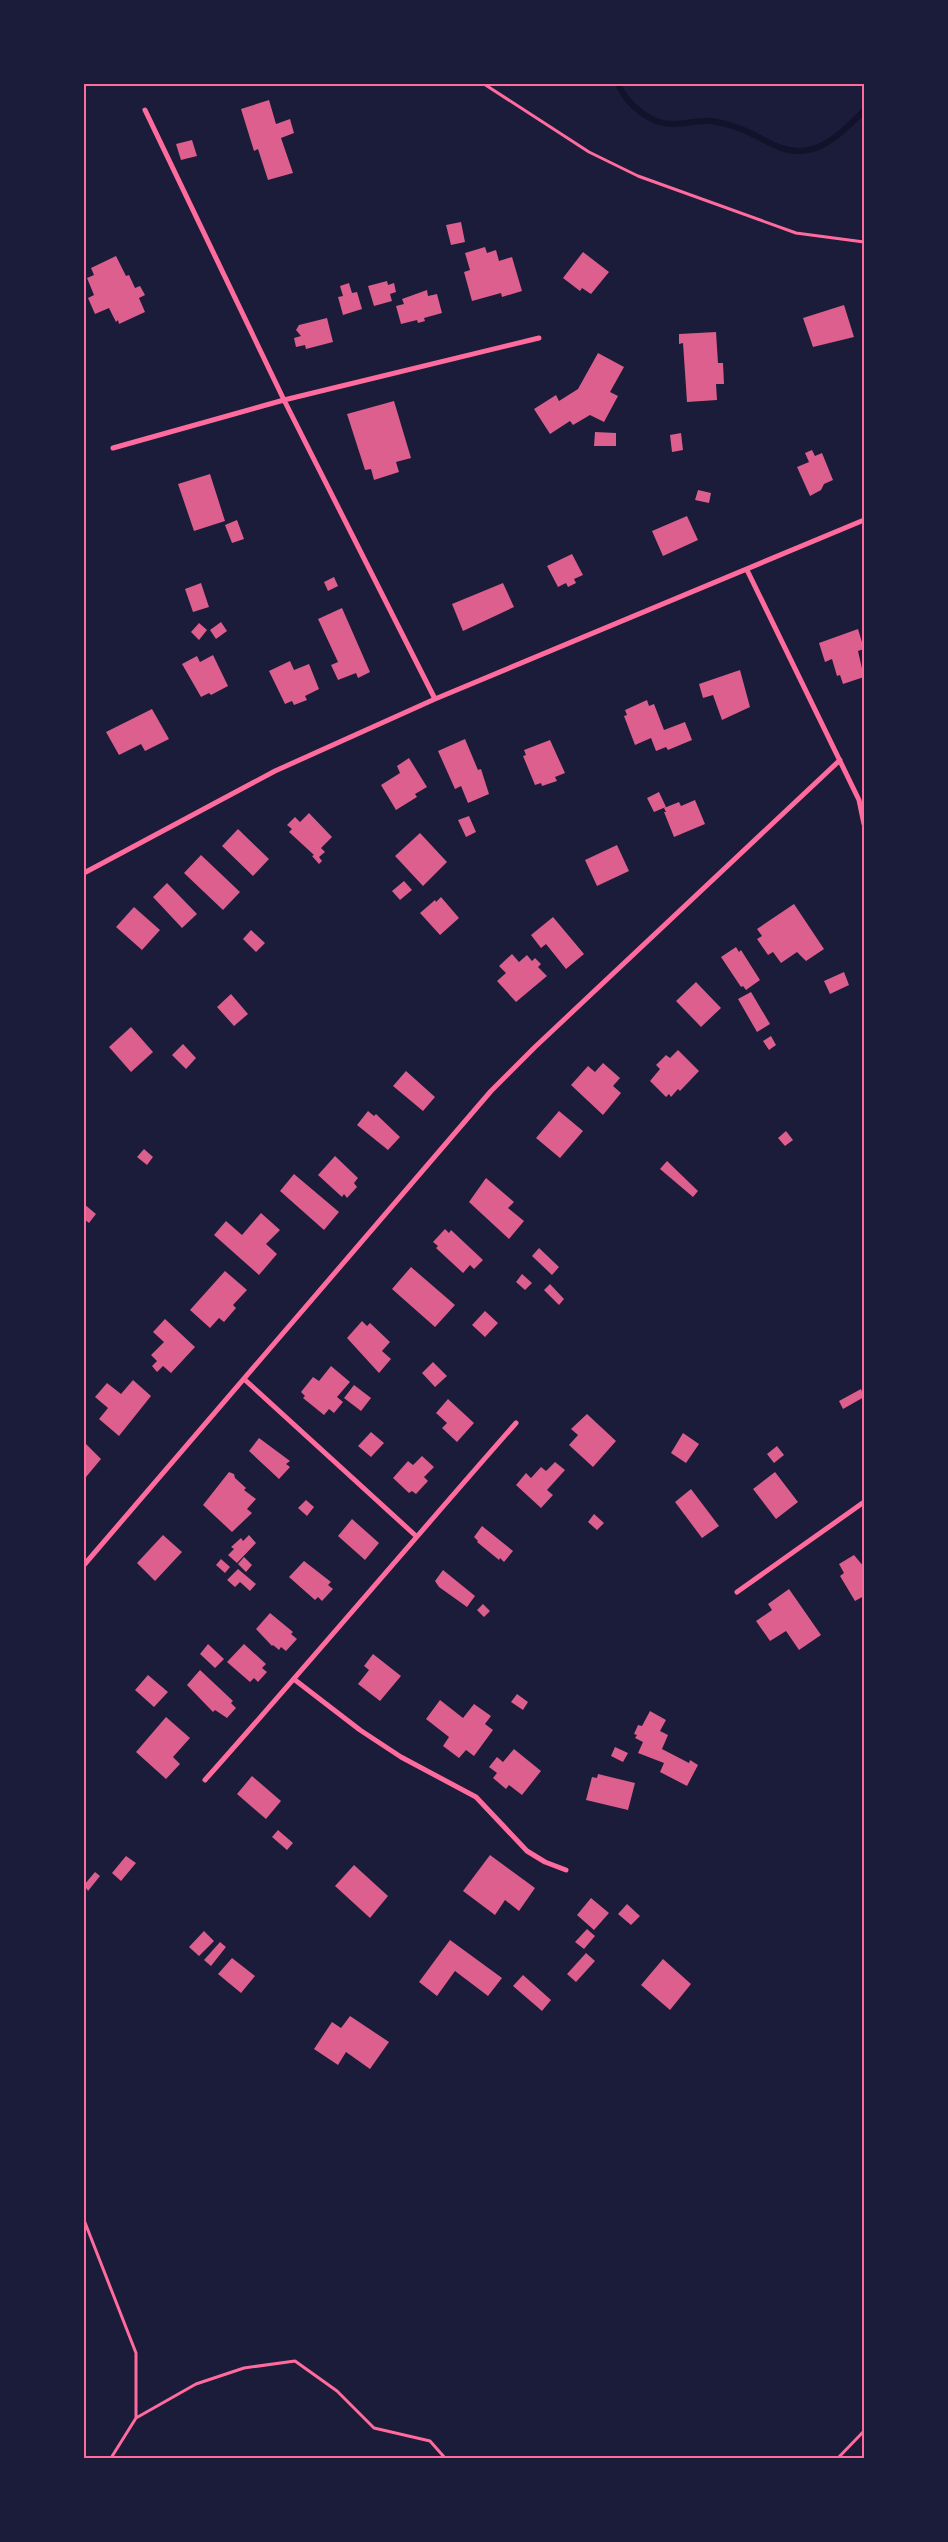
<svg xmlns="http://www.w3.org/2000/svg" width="948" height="2542" viewBox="0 0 948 2542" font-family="Helvetica,sans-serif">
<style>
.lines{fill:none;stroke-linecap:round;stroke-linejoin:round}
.stream{stroke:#12122b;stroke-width:6}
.building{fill:#dd5f8e}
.path{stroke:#ff6b9d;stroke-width:3}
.minor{stroke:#ff6b9d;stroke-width:5}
.neatline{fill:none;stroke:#ff6b9d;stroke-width:2}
</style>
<rect width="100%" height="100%" fill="#1b1b3a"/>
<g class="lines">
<path class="stream" d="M618,84C625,100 641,116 659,122C677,128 696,119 712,121C723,123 738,127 748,132C766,140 781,152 801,151C827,150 847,127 864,111"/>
</g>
<path class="building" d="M269,100L276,124L290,119L294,133L281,138L293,173L268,180L258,149L254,151L241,109Z
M192,140L197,156L181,160L176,144Z
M461,222L465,242L451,245L446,225Z
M485,247L487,253L496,250L499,261L512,257L522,291L502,297L501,293L472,301L464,272L470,270L465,253Z
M583,252L609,272L591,294L582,288L580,291L563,278Z
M116,256L126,276L129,275L135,288L140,286L145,295L139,298L145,312L119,324L118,320L116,322L109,308L95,314L88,298L94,295L87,278L94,275L91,268Z
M387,281L388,285L394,283L396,292L390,294L392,301L374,306L368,286Z
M349,283L352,293L357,292L362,309L343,315L338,297L343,296L340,286Z
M427,290L428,296L437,294L442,313L424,318L425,321L418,323L417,320L401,324L396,306L404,304L402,299Z
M844,305L854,337L813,347L803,318Z
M327,318L333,342L306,349L305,345L296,347L294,338L301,336L296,330L299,325Z
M716,332L718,363H723L724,384H716L717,400L687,402L683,343L679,344V334Z
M598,353L624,367L610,392L618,396L604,422L590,415L573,425L570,421L550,434L534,409L556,395L559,401L578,389Z
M394,401L411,458L396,462L399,472L374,480L371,469L365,470L347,414Z
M595,432L616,433V446H594Z
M681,433L683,450L672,452L670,435Z
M812,450L815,456L822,453L833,480L824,484L821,490L810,496L797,467L809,462L805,453Z
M210,474L225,521L194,531L178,484Z
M698,490L711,493L709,503L695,500Z
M687,516L698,540L663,556L652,531Z
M237,520L244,539L232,543L225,525Z
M572,554L583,575L574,579L576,583L568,587L566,583L558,587L547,566Z
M334,577L338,586L328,591L324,582Z
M201,583L209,607L193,612L185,589Z
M503,583L514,607L463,631L452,604Z
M342,608L370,672L358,678L356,673L338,680L331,665L338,662L318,619Z
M221,622L227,631L216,639L210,630Z
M199,623L207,630L199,640L191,632Z
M858,629L864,649L858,651L864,677L843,684L840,675L837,676L832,659L825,662L819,643Z
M213,655L228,686L211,695L209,693L201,697L182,664L197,656L200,662Z
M290,661L294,670L309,664L319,689L305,696L307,700L294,705L292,701L285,704L269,671Z
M740,670L750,707L722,720L713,695L703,698L699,684Z
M647,700L649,706L654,704L664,730L685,722L692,740L668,750L666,747L656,751L651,738L635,745L624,716L627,715L625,710Z
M152,709L169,739L145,751L141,744L119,755L106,732Z
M465,739L478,770L481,769L489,794L468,803L461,786L455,789L438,751Z
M550,740L565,773L555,777L557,781L542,786L541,783L535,785L523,756L526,755L524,750Z
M409,758L427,787L415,794L417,797L396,810L381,785L400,773L397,766Z
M659,792L666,807L654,812L647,798Z
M695,800L705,824L674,837L664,812H666L664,808L679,802L681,806Z
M309,813L332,837L321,848L325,852L319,857L322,861L319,864L312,856L314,855L289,832L292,829L287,825L295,817L300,822Z
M469,816L476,832L466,837L458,820Z
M238,829L269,859L253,876L222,846Z
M420,833L447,862L423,886L395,856Z
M617,845L629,871L597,886L585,860Z
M201,855L240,892L223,910L184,873Z
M404,881L412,890L400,900L392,891Z
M167,883L197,914L182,928L153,897Z
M441,897L459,918L440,935L420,913L435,900L436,902Z
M794,904L824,949L806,961L797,952L781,963L773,952L768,955L757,939L762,936L757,929Z
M134,907L160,930L142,950L116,927Z
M553,917L584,954L566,969L546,944L541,948L531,935Z
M251,930L265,943L256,952L243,939Z
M736,947L739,952L741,950L760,980L746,990L743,986L741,987L721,957Z
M512,954L519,962L527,955L532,961L535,958L541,964L538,967L547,976L516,1002L497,981L506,973L499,966Z
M844,972L849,985L830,994L824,981Z
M696,982L721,1008L701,1027L676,1001Z
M751,992L770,1024L757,1032L738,999Z
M231,994L248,1014L234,1026L217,1007Z
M131,1027L153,1052L131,1072L109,1047Z
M771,1036L776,1045L769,1050L763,1041Z
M183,1044L196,1058L186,1069L172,1055Z
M678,1050L699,1071L680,1091L678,1089L671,1097L669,1094L666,1097L650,1081L660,1069L656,1065L666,1055L670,1058Z
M603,1063L620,1078L613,1086L621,1093L603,1115L571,1085L588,1066L595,1072Z
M406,1071L435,1097L423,1111L393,1086Z
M368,1111L374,1116L376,1114L400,1137L388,1150L357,1125Z
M559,1111L583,1131L560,1158L536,1138Z
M786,1131L793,1140L785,1146L778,1138Z
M144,1149L153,1157L147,1165L137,1157Z
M335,1156L358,1178L354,1183L357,1187L347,1198L344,1194L342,1197L318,1175Z
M667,1161L698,1191L693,1197L660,1169Z
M294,1174L339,1212L324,1230L280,1191Z
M486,1178L514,1202L508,1208L524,1221L509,1239L469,1202Z
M84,1204L96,1214L89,1223L84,1219Z
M261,1213L280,1230L266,1244L277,1254L259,1275L214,1235L226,1221L242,1235Z
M445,1229L449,1233L451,1230L483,1260L474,1269L470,1265L463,1273L436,1248L438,1246L433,1242Z
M539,1248L559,1267L552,1275L532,1256Z
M411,1267L455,1305L435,1327L392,1289Z
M225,1271L247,1290L233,1305L236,1308L224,1322L219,1318L210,1328L190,1310Z
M522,1274L532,1283L525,1290L516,1282Z
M550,1284L564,1299L559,1305L544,1290Z
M485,1311L498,1323L485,1337L472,1325Z
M165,1319L195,1347L171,1373L163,1366L157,1372L152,1366L157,1361L151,1355L164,1342L153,1332Z
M362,1321L367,1326L370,1323L390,1342L382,1351L391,1359L379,1373L347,1338Z
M433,1362L447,1376L435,1387L422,1373Z
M331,1366L350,1382L337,1397L343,1402L334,1413L329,1409L324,1415L303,1398L305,1396L301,1392L313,1377L319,1381Z
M133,1380L151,1396L119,1436L99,1419L108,1408L95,1397L107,1383L121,1394Z
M354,1385L371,1398L361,1411L344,1398Z
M861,1389L864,1397L843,1409L839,1401Z
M448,1399L474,1423L457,1442L442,1428L447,1423L436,1413Z
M587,1414L616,1441L593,1467L569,1445L578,1435L571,1429Z
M371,1432L384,1443L371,1457L358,1446Z
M683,1433L699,1444L686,1463L671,1453Z
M259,1438L290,1461L286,1464L290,1467L279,1479L249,1451Z
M84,1442L101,1459L86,1477L84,1475Z
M777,1446L784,1455L774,1463L767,1454Z
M422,1456L434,1467L424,1477L428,1481L416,1494L412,1491L409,1493L393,1478L408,1461L413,1465Z
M555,1462L565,1470L547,1490L553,1495L541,1508L516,1485L526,1473L531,1478L541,1467L546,1471Z
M229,1472L234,1474L235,1478L246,1488L244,1490L256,1499L247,1509L252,1513L232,1532L203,1505Z
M775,1472L798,1502L776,1519L753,1489Z
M691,1489L719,1526L702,1538L675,1502Z
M306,1500L314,1507L307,1516L298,1508Z
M594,1514L604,1523L597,1530L588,1522Z
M352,1519L379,1543L365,1560L338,1536Z
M482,1526L513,1551L504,1562L500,1558L499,1560L477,1542L478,1541L474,1537Z
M163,1535L182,1552L155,1581L137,1563Z
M249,1535L256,1543L237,1563L228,1555L234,1549L231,1547L241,1538L243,1541Z
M854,1555L864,1567V1596L855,1601L840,1576L844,1573L839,1564Z
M244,1557L252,1565L246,1572L238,1564Z
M221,1559L230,1567L225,1573L216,1565Z
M304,1561L331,1582L328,1585L333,1589L322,1601L318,1597L315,1600L289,1577Z
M238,1569L256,1584L250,1591L240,1582L235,1587L227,1580Z
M443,1570L475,1596L467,1607L439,1587L435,1581Z
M789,1589L821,1635L799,1650L786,1631L770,1641L756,1621L772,1610L768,1604Z
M483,1604L490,1611L484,1617L477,1610Z
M270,1613L293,1632L291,1634L297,1639L286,1651L281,1647L279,1650L273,1645L272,1646L256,1629Z
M208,1644L224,1659L215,1668L200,1654Z
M244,1644L266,1664L262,1668L267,1672L258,1682L254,1678L250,1682L227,1662Z
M373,1654L401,1676L380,1701L358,1684L369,1670L364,1666Z
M200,1670L233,1701L231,1703L236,1708L227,1718L215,1710L213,1712L187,1685Z
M148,1675L168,1692L154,1707L135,1690Z
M517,1694L528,1702L523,1710L511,1702Z
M440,1700L463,1718L474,1704L491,1716L485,1724L493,1730L474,1756L466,1750L459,1758L443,1746L449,1737L426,1719Z
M650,1711L666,1720L660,1731L668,1735L662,1749L689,1763L690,1760L698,1765L687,1786L660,1772L664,1763L638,1753L643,1742L635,1738L637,1735L634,1734L638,1725L642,1726Z
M166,1717L190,1738L173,1757L180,1764L166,1779L136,1752Z
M615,1747L628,1753L623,1762L611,1756Z
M514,1749L541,1771L522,1795L509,1785L506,1789L493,1778L497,1773L489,1767L497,1757L503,1762Z
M598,1774L635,1783L628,1810L586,1800L592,1777L597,1778Z
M252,1776L281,1801L266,1819L237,1794Z
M278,1830L293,1843L287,1850L272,1837Z
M490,1855L535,1888L519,1911L505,1900L495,1915L463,1891Z
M126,1856L136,1863L121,1881L112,1873Z
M354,1865L388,1896L370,1918L335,1886Z
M95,1872L100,1876L88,1891L84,1885Z
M591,1898L609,1913L594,1930L577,1915Z
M627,1904L640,1916L631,1925L618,1914Z
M587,1929L595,1936L584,1949L575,1942Z
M204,1931L214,1941L199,1956L189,1947Z
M450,1940L502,1978L488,1996L455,1971L437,1996L419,1982Z
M220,1942L226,1947L211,1966L204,1960Z
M586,1953L595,1961L576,1982L567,1974Z
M232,1958L255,1976L241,1993L218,1974Z
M663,1959L691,1984L670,2010L641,1985Z
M523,1975L551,2000L542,2011L513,1986Z
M350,2016L389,2042L370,2069L346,2052L338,2065L314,2049L332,2022L341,2028Z"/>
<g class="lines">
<path class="path" d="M484,84L589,152L638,176L796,233L864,242
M84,2220L136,2353V2418
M111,2458L136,2418L196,2384L244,2368L295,2361L337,2391L374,2428L430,2441L445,2458
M838,2458L864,2431"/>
<path class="minor" d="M145,110L284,400L435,699
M113,448L284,400L539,338
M747,570L859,800L864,824
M84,873L275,771L435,699L864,520
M244,1379L416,1536
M84,1565L491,1091L535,1047L840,760
M737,1592L864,1502
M295,1680L360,1730L401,1757L476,1797L527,1851L545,1862L566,1870
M205,1780C310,1662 412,1541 516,1423"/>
</g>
<rect width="948" height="2542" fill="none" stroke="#1b1b3a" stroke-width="170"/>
<rect x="85" y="85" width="778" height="2372" class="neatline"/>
</svg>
